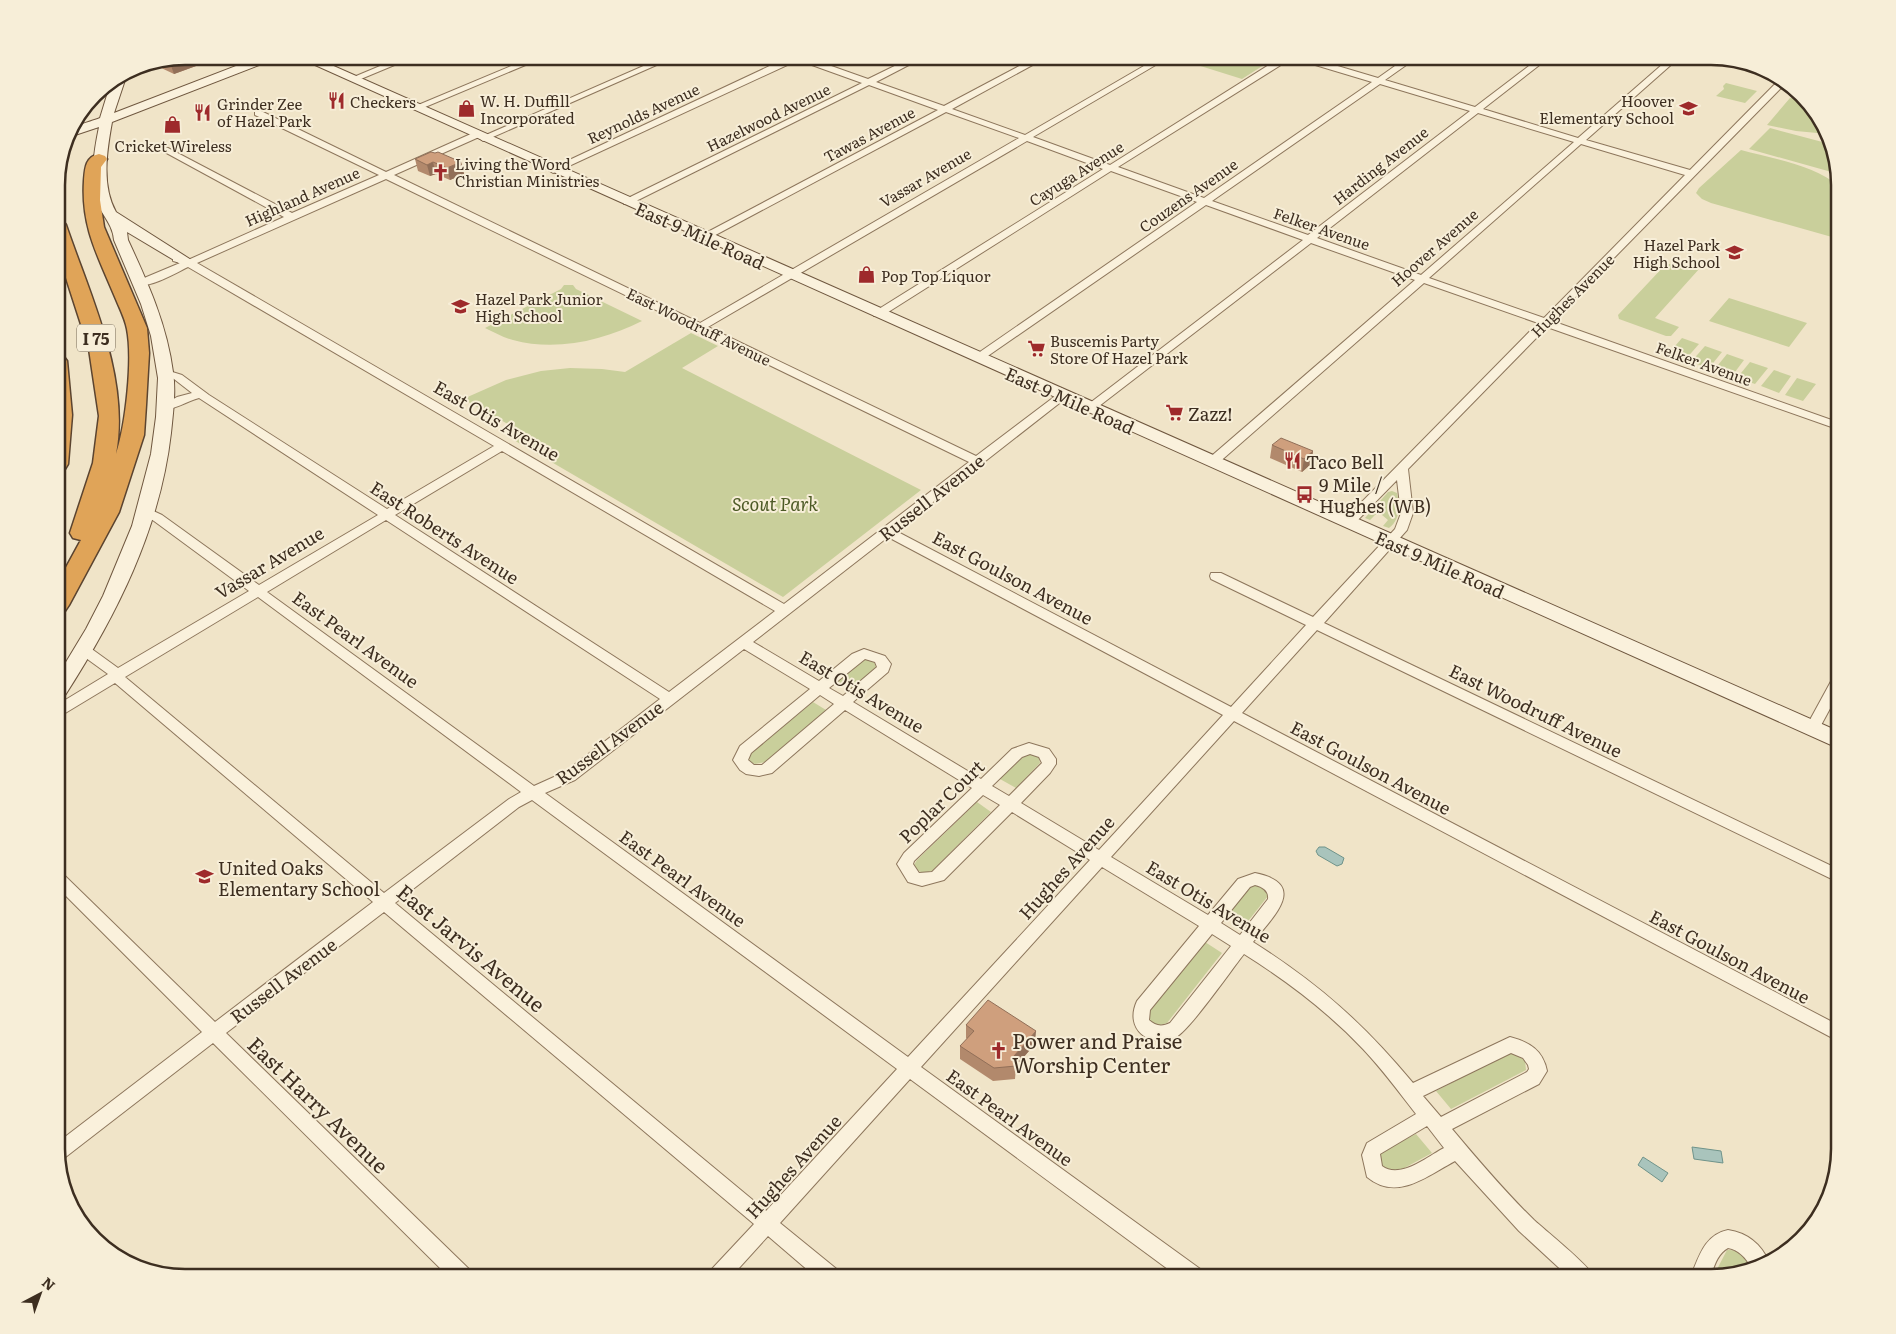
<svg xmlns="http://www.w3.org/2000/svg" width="1896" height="1334" viewBox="0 0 1896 1334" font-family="Literata,serif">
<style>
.green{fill:#c9cf9b}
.water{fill:#a9c4bc;stroke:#6f938a}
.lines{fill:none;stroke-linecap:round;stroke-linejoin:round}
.street-casing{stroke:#8d765c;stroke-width:2}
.secondary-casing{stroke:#6f573f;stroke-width:2}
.highway-casing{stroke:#5b4430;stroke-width:3}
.street{fill:#faf1dc;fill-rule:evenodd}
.secondary{fill:#faf1dc;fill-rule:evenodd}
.highway{fill:#e0a458;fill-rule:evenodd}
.wall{fill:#b2896c}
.shaded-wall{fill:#916f58}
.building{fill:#cf9f7d;stroke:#916f58}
.labels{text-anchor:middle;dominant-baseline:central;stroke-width:4;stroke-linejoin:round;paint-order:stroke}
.far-poi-label{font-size:15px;fill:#3d2e20;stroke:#f7eed8;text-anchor:start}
.far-street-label{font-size:15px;fill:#3d2e20;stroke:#f7eed8}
.shield{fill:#f7eed8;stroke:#756857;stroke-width:1}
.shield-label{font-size:16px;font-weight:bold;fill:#3d2e20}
.street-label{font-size:18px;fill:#3d2e20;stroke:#f7eed8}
.poi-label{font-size:18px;fill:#3d2e20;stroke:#f7eed8;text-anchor:start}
.park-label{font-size:18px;font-style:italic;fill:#4d5a26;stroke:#f7eed8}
.near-street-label{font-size:21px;fill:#3d2e20;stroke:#f7eed8}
.near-poi-label{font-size:21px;fill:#3d2e20;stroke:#f7eed8;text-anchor:start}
.rim{fill:none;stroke:#3d2e20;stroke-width:2.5}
</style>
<rect width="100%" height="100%" fill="#f0e4c8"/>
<path class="green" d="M1178,56H1278L1242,79L1175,58Z
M1726,83L1757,91L1745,103L1716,96L1724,89L1723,86Z
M1790,98L1801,99L1826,128L1828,134L1796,131L1767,125Z
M1770,128L1830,144L1837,171L1835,173L1749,149Z
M1741,150C1773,159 1813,164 1840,187L1839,239L1711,203L1702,199L1696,193L1699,188Z
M1679,262L1700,268L1655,318L1679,327L1671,336H1666L1619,319L1618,315L1665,265Z
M564,285H573L576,289L642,321C604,340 557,352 513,340C504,338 494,332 485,328L561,289Z
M1729,298L1807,323L1789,347L1709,321Z
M691,333L718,346L682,368L921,490L783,597L512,439L522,432L463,399L506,380L541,371L570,368L602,369L625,372Z
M1682,338L1699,344L1685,360L1668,354Z
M1705,346L1722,352L1709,368L1691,362Z
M1727,354L1744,360L1732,376L1714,370Z
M1750,362L1768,368L1755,384L1737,378Z
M1774,370L1791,376L1779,393L1761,386Z
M1797,378L1816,384L1803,401L1785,395Z
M1392,491L1397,493C1400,506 1400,520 1389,528L1383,526L1388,520L1382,515H1375L1370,520L1365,518L1388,492Z
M864,659L875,662L876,668L851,689L837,681Z
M813,702L826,710L765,762L755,764L750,762L749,757L751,753Z
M1030,753L1039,757L1040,763L1016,788L1000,779L1024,756Z
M977,802L991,812L932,871L923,873L917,870L914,865L917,860Z
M1255,885L1265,889L1268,896L1245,925L1227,914L1249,887Z
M1205,942L1222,953L1167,1023L1157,1026L1148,1020L1149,1011Z
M1515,1053L1525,1061L1526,1070L1451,1109L1436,1091L1507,1054Z
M1416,1134L1432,1153L1397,1172H1392L1380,1166L1378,1156L1382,1151Z
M1727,1250C1738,1249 1748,1256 1749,1267L1713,1277Z"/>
<path class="water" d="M1319,847H1325L1344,858L1342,864L1337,866L1318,855L1316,851Z
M1692,1147L1721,1151L1723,1163L1694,1159Z
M1643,1157L1668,1173L1662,1182L1638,1165Z"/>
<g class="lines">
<defs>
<path id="street" d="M404,56H416L356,81L349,79Z
M535,56H547L418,110L411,108Z
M632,56H644L655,61L666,56H677L486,140L483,141L479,138L648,64Z
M791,56H803L868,79L915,56H926L876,82L944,106L1038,56H1049L952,109L1025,135L1161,56H1171L1033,137L1110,165L1283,56H1304L1378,78L1409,56H1419L1385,80L1475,107L1542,56H1551L1483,109L1578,138L1672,56H1681L1586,140L1690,170L1774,85L1785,81L1789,85L1780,89L1552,321L1840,423V430L1547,327L1408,469L1413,513L1407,530L1324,623L1840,870V883L1317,630L1242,713L1840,1026V1042L1234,721L1111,857L1208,915L1238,879L1255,873C1310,884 1272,918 1253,942C1319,984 1364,1024 1413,1083L1510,1037C1529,1042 1543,1050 1547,1071L1539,1084L1452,1129C1478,1160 1505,1192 1534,1220C1547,1232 1589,1265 1595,1278H1570L1519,1231L1455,1161C1427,1176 1397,1202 1367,1177L1362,1155L1367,1143L1416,1114C1399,1092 1382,1069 1363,1049C1328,1012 1287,981 1244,954C1232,969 1189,1031 1176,1037C1149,1049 1124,1029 1137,1001L1199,926L1102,867L921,1067L1203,1271L1206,1278H1180L910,1079L780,1223L839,1271L842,1278H817L768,1236L730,1278H707L710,1271L754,1224L384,912L226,1033L471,1271L474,1278H450L213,1043L63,1159L58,1161L57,1143L202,1032L57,887V872L63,874L215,1022L373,902L115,683L62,715L57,716V705L108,674L79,653L77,650L79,647H89L118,668L249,591L154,521L139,512L141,509H149L162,515L259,585L378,515L199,398C188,401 169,412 161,410L159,408L161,406L177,397L192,393L174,379L160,373L166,370L182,375L209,395L387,509L494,446L188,267C176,273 150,288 137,285V281L180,263L173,261V257L188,260L284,217L161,150L165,147L168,148L292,213L379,175L255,115V111H261L386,172L473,133H479V137L394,175L700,323L1019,138L946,112L708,239H702V235L938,110L869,85L630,204H624V200L862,83L798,60L556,172L553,173L548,170ZM1292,58L1372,82L1204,198L1118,167ZM1380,84L1470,111L1308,235L1212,201ZM1478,113L1574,142L1421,275L1317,238ZM1027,141L1103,169L874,312L873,314L874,316H882L1111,171L1197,202L974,356L973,358L974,360H982L1206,205L1303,240L1086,406L1084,408L1086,410H1094L1311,243L1415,280L1208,459L1206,462L1208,465H1216L1424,283L1538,323L1344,520L1342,523L1344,526H1352L1397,480L1401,513L1395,529L1313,617L1221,573H1211L1210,576L1211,579L1306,625L1231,707L896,531L1066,398L1068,396L1066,394H1058L976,456L708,327ZM1581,144L1685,175L1544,318L1429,278ZM386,179L969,462L784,604L197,263ZM502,451L775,611L669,692L395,515ZM386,520L660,699L565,772L534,786L267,592ZM888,537L1223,715L1099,850L1021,803L1050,773L1056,764V759L1049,749L1029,743L1012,749L981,779L853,702L888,672L891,664L885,656L864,649L852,654L819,681L753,642ZM258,597L521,792L509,799L384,893L125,677ZM744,649L810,689L740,746L733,760L740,770L746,774L759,776L772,773L845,710L972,788L904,853L897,864L908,882L922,886L944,880L1012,812L1090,860L908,1057L545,793L575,780ZM865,659L875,662L877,667L843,696L829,688ZM820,695L834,704L762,765H754L748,760L751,753ZM1030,754L1039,757L1042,763L1009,796L992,786L1022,757ZM983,795L1000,805L932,872L919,873L913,864L914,861ZM532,800L897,1069L766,1211L395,903L519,807ZM1255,885C1263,887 1269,891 1268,899L1240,935L1221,923L1250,887ZM1212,934L1231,946L1170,1023C1162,1027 1155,1026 1149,1020L1150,1010ZM1511,1053L1523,1058L1528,1065L1529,1069L1527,1072L1441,1117L1423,1096ZM1427,1126L1444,1148C1428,1156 1400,1180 1382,1166L1380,1154Z
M1840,672V690L1819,729L1817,733L1812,734L1807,733L1805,729L1835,674Z
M1728,1230C1748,1233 1761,1244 1769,1262L1751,1267C1746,1258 1739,1250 1728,1248C1717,1254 1714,1267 1710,1278H1690C1699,1257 1704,1235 1728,1230Z"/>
<path id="secondary" d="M262,56H279L277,58L112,122C107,150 101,185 116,212L196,263L194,266H184L127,232L128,240C148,283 167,325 173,372C176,392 173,413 171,433C160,530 116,616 64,697L57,699V677L86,629L103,596L132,526L151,454L156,417L158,378L151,336L141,304L114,240C113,226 104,217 98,205C89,182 94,151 99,127L66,138C70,125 88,123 100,118L111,82L124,74L126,77L114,113Z
M295,56H311L1840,732V749Z"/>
<path id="highway" d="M99,154L105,156L107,159L101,167L100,200L104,227L147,328L149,353L146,405L144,435L119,512L69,605L65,611L57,613V584L81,540L73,538L70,533L93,463L99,416L89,349L57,250V220L63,221L66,225C90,296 130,377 116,454C126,424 133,359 127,329C125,318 119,307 115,297C98,256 81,227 84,181C85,169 85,157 99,154Z
M57,355L64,357L67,361L72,415L68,464L65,469L57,470Z"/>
</defs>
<use href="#street" class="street-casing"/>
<use href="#secondary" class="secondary-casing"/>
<use href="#highway" class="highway-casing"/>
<use href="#street" class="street"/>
<use href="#secondary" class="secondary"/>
<use href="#highway" class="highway"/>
</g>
<path class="wall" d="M185,56H218V58L174,74L157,66L155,62Z
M337,56H379L376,64L351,65L337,59Z
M415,159L461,162L464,174L450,180L436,174L430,176L418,171Z
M1272,445L1313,451L1311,464L1302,472L1270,458Z
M966,1025L1035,1044L1016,1066L1015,1079L993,1081L960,1059V1046L967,1039L966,1038Z"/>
<path class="shaded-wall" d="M190,56H218V58L174,74L170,63Z
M374,56H379L376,64Z
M433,162L436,174L430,176L427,165Z
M461,162L464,174L450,180L447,168Z
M1313,451L1311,464L1302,472L1304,459Z
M1036,1031L1035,1044L1016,1066L1014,1056Z"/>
<path class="building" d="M185,56H190L170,63L164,60Z
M431,152L435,153L438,152L461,162L447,168L433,162L427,165L415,159Z
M1281,438L1313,451L1304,459L1272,445Z
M988,1000L1036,1031L1014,1056L1016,1066L994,1068L960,1046L974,1031L966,1025Z"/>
<defs>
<symbol id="restaurant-bare" viewBox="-9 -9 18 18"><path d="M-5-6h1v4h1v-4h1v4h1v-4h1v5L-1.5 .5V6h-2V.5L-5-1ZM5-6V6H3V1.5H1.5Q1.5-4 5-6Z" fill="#9e2a2b" stroke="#f7eed8" stroke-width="2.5" paint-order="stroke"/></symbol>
<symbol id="shop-bare" viewBox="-9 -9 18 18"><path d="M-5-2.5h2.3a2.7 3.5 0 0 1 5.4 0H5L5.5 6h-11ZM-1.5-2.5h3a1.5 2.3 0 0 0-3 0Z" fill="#9e2a2b" stroke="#f7eed8" stroke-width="2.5" paint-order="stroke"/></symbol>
<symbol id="school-bare" viewBox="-9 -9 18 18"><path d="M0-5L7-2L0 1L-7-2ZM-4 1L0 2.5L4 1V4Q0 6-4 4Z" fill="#9e2a2b" stroke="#f7eed8" stroke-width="2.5" paint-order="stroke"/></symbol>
<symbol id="church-bare" viewBox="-9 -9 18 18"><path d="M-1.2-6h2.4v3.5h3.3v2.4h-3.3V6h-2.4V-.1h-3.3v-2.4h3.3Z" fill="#9e2a2b" stroke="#f7eed8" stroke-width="2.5" paint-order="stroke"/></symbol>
<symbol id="supermarket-bare" viewBox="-9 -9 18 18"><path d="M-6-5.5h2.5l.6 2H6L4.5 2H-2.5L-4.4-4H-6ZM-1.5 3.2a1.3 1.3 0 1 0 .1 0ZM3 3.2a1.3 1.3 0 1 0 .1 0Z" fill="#9e2a2b" stroke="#f7eed8" stroke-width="2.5" paint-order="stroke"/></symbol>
<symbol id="bus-bare" viewBox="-9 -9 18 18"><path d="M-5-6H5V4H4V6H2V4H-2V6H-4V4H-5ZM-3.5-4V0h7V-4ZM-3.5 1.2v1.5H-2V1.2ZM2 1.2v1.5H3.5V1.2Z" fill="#9e2a2b" stroke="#f7eed8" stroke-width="2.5" paint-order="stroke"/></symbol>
</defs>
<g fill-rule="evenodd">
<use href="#restaurant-bare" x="324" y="88" width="25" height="25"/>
<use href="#shop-bare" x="454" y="96" width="25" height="25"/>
<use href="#school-bare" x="1676" y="96" width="25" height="25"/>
<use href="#restaurant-bare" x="190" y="100" width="25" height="25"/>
<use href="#shop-bare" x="160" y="112" width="25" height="25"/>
<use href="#church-bare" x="428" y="160" width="25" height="25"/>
<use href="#school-bare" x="1722" y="240" width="25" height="25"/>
<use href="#shop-bare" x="854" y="262" width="25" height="25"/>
<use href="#school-bare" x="448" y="294" width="25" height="25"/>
<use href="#supermarket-bare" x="1024" y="336" width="25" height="25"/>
<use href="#supermarket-bare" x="1162" y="400" width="25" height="25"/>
<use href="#restaurant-bare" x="1280" y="448" width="25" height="25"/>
<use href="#bus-bare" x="1292" y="482" width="25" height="25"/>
<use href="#school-bare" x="192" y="864" width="25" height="25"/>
<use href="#church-bare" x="986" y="1038" width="25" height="25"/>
</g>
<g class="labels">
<g class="far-poi-label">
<text x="480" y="100">W. H. Duffill<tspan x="480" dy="17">Incorporated</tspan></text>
<text x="1674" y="100" text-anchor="end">Hoover<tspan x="1674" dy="17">Elementary School</tspan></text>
<text x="350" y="101">Checkers</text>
<text x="217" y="103">Grinder Zee<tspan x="217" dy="17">of Hazel Park</tspan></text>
<text x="173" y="145" text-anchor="middle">Cricket Wireless</text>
<text x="455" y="163">Living the Word<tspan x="455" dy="17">Christian Ministries</tspan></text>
<text x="1720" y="244" text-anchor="end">Hazel Park<tspan x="1720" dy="17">High School</tspan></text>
<text x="881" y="275">Pop Top Liquor</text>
<text x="475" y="298">Hazel Park Junior<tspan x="475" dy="17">High School</tspan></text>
<text x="1050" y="340">Buscemis Party<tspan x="1050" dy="17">Store Of Hazel Park</tspan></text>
</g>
<g class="far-street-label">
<text transform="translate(643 113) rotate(-25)">Reynolds Avenue</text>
<text transform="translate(768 117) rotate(-26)">Hazelwood Avenue</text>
<text transform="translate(869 134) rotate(-28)">Tawas Avenue</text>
<text transform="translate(1380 165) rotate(-38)">Harding Avenue</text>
<text transform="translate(1076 173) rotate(-32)">Cayuga Avenue</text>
<text transform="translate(925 177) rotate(-30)">Vassar Avenue</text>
<text transform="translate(1188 195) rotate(-35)">Couzens Avenue</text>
<text transform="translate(302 196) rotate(-24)">Highland Avenue</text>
<text transform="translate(1322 228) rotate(19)">Felker Avenue</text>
<text transform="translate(1434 247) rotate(-41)">Hoover Avenue</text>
<text transform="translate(1572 295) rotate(-45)">Hughes Avenue</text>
<text transform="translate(699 326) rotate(26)">East Woodruff Avenue</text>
<text transform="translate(1704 363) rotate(20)">Felker Avenue</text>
</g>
<rect class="shield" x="77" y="324.5" width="38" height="27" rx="4"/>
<g class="shield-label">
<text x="96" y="338">I 75</text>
</g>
<g class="street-label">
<text transform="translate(700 235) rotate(24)">East 9 Mile Road</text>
<text transform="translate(1070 400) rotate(24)">East 9 Mile Road</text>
<text transform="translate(497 420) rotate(30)">East Otis Avenue</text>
<text transform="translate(931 497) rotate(-38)">Russell Avenue</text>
<text transform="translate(445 532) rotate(33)">East Roberts Avenue</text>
<text transform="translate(269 562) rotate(-31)">Vassar Avenue</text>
<text transform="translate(1440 564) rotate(24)">East 9 Mile Road</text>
<text transform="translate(1013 577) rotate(28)">East Goulson Avenue</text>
<text transform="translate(356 639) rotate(36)">East Pearl Avenue</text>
<text transform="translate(862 691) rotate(31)">East Otis Avenue</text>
<text transform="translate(1536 710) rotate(26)">East Woodruff Avenue</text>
<text transform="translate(609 742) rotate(-36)">Russell Avenue</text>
<text transform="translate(1371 767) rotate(28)">East Goulson Avenue</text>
<text transform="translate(941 801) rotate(-44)">Poplar Court</text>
<text transform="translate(1066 867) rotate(-48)">Hughes Avenue</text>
<text transform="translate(683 878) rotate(36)">East Pearl Avenue</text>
<text transform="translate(1209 901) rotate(31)">East Otis Avenue</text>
<text transform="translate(1730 956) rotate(28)">East Goulson Avenue</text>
<text transform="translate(283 980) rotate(-37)">Russell Avenue</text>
<text transform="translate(1010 1117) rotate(36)">East Pearl Avenue</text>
<text transform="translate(793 1166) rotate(-48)">Hughes Avenue</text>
</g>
<g class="poi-label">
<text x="1188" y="413">Zazz!</text>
<text x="1306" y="461">Taco Bell</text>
<text x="1319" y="484">9 Mile /<tspan x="1319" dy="21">Hughes (WB)</tspan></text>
<text x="218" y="867">United Oaks<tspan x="218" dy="21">Elementary School</tspan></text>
</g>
<g class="park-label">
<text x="775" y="503">Scout Park</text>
</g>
<g class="near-street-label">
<text transform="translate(472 947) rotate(40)">East Jarvis Avenue</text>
<text transform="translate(319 1104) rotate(44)">East Harry Avenue</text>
</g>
<g class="near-poi-label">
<text x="1012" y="1039">Power and Praise<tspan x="1012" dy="24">Worship Center</tspan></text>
</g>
</g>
<path d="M0 0H1896V1334H0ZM185 65H1711A120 120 0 0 1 1831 185V1149A120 120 0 0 1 1711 1269H185A120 120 0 0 1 65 1149V185A120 120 0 0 1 185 65Z" fill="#f7eed8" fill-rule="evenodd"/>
<path class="rim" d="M185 65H1711A120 120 0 0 1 1831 185V1149A120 120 0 0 1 1711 1269H185A120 120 0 0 1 65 1149V185A120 120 0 0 1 185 65Z"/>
<g transform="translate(40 1294) rotate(41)" stroke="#f7eed8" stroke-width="4" paint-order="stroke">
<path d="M0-4L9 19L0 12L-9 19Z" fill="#3d2e20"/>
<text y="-8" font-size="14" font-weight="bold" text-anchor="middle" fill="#3d2e20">N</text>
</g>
</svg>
